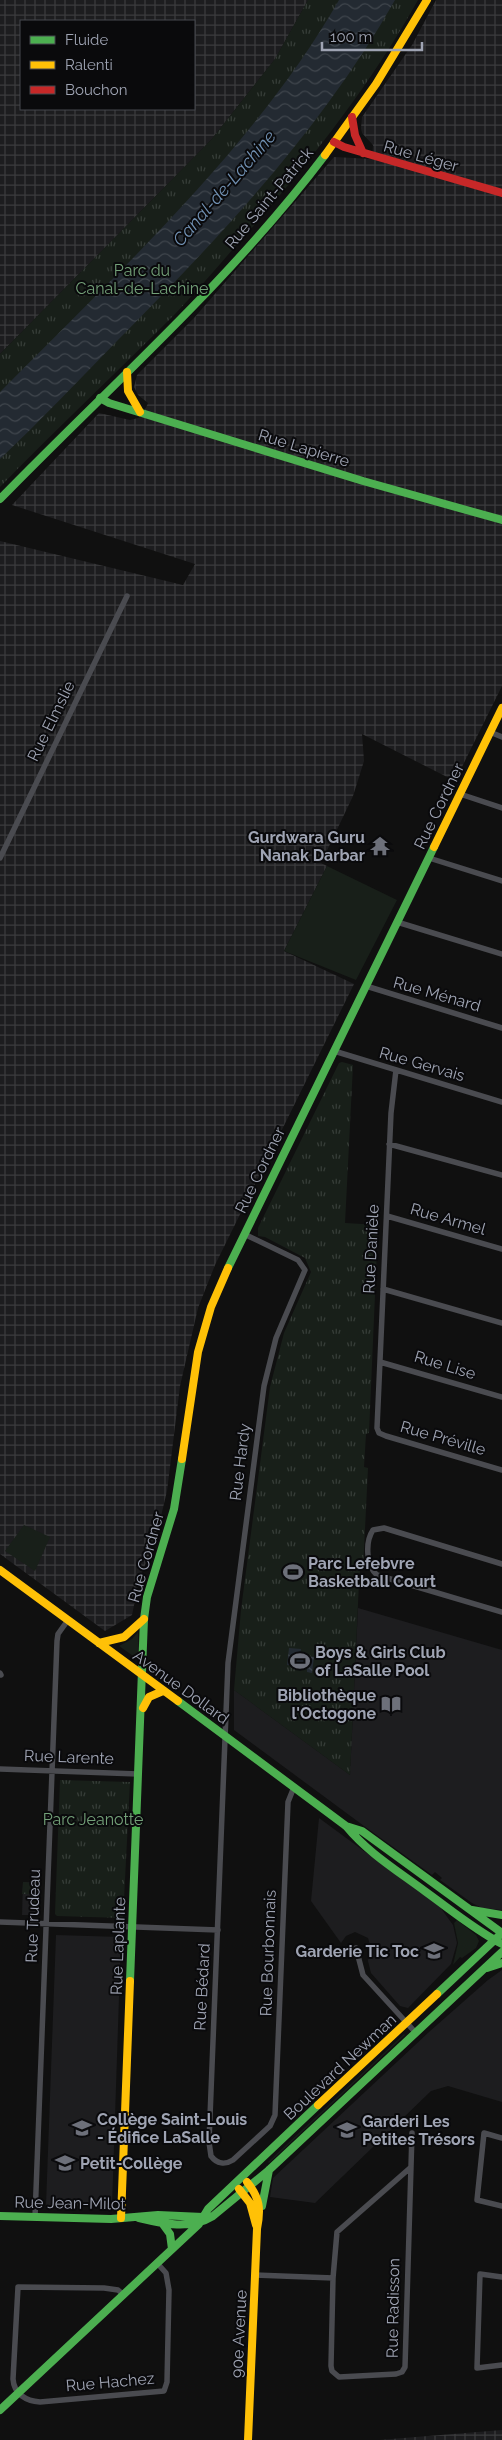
<svg xmlns="http://www.w3.org/2000/svg" width="502" height="2440" viewBox="0 0 502 2440" font-family="Raleway,sans-serif">
<style>
.built{fill:#1d1d1f}
.industrial{fill:url(#industrial-grid);fill-rule:evenodd}
.grass{fill:#181f19}
.park{fill:url(#park-tufts)}
.water{fill:url(#water-waves)}
.lines{fill:none;stroke-linecap:round;stroke-linejoin:round}
.street{stroke:#4a4b50;stroke-width:5.5}
.fast{stroke:#4caf50;stroke-width:8}
.slow{stroke:#ffc107;stroke-width:8}
.jam{stroke:#c62828;stroke-width:8}
.labels{text-anchor:middle;dominant-baseline:central;stroke-width:4;stroke-linejoin:round;paint-order:stroke}
.street-label{font-size:16px;fill:#9fa4b3;stroke:#0a0a0c}
.park-label{font-size:16px;fill:#73a078;stroke:#0a0a0c}
.poi-label{font-size:16px;font-weight:bold;fill:#9fa4b3;stroke:#0a0a0c;text-anchor:start}
.water-label{font-size:18px;font-style:italic;fill:#7191b3;stroke:#0a0a0c}
</style>
<defs>
<pattern id="industrial-grid" width="8" height="8" patternUnits="userSpaceOnUse" patternTransform="scale(1.25)"><rect width="8" height="8" fill="#1d1d1f"/><path d="M0 4h8M4 0v8" fill="none" stroke="#3b3b3d"/></pattern>
<pattern id="park-tufts" width="24" height="20" patternUnits="userSpaceOnUse" patternTransform="scale(1.25)"><rect width="24" height="20" fill="#181f19"/><path d="M3 7l-1-3M5 7V3M7 7l1-3M15 17l-1-3M17 17v-4M19 17l1-3" fill="none" stroke="#363d38"/></pattern>
<pattern id="water-waves" width="16" height="10" patternUnits="userSpaceOnUse" patternTransform="scale(1.25)"><rect width="16" height="10" fill="#232a32"/><path d="M0 5q4-4 8 0t8 0" fill="none" stroke="#40464d"/></pattern>
</defs>
<rect width="100%" height="100%" fill="#101010"/>
<path class="built" d="M358,1608L502,1650V1910L482,1908L472,1903L440,1880L442,1878L435,1872L432,1875L364,1826L234,1730V1690L350,1775Z
M319,1818L440,1907L453,1925L457,1943L451,1964L408,2008L400,2006L371,1973L368,1961L370,1945L368,1938L355,1932L346,1936L341,1943L311,1901Z
M23,1882L40,1883L39,1915H22Z
M56,1935L121,1937L112,2207L46,2205Z
M502,1970V2102L448,2086L431,2091L315,2203L270,2197L273,2178L429,2032L488,1980Z"/>
<path class="industrial" d="M0,0H308L275,59L211,140L0,354ZM21,21H194V109H21Z
M436,0H502V686L455,781L362,734L364,761L353,796L321,863L327,866L284,951L354,984L215,1265L198,1308L180,1386L167,1491L156,1537L139,1580L132,1615L105,1631L0,1554V541L183,585L195,564L12,505L99,413L130,420L142,417L148,403L138,395L134,387L137,375L194,318L334,157L372,159L373,145L362,133L361,128L362,117L412,45Z
M502,2430V2440H379Z"/>
<path class="grass" d="M327,866L397,900L356,980L284,951Z
M24,1525L50,1537L35,1571L5,1551Z
M138,1632L139,1657L136,1658L119,1646L132,1639Z
M457,1920L476,1935L479,1941L476,1948L462,1958L460,1957L453,1965L458,1943L454,1923Z
M404,2034L405,2035L269,2163L268,2162Z"/>
<path class="park" d="M308,0H418C367,91 303,171 233,249C214,271 195,293 175,314C117,372 57,428 0,487V354L211,140L275,59Z
M342,1062L353,1065L345,1223L378,1225L369,1433L366,1434L364,1467L368,1468L363,1569L360,1570L359,1582L350,1775L234,1690L241,1610L270,1387L284,1333L311,1272L305,1258L265,1237L258,1236V1228L339,1063Z
M60,1780L130,1782L123,1918L57,1916L55,1914Z
M23,1882L32,1883V1888H40L39,1908H34V1894H22Z"/>
<path class="water" d="M339,0H395C322,129 220,237 117,341C78,381 40,421 0,459V392C119,271 254,148 339,0Z
M289,1648L301,1649L300,1655L314,1657L312,1673L307,1672V1667L287,1665Z"/>
<g class="lines">
<path class="street" d="M490,732L502,737
M460,794L502,808
M0,858L127,596
M429,858L502,881
M397,922L502,954
M366,986L502,1028
M334,1051L502,1102
M396,1070L391,1113L377,1428L379,1433L386,1436L502,1470
M389,1144L502,1175
M387,1216L502,1249
M244,1234L298,1260L305,1270L276,1338L264,1386L228,1663L209,2142L211,2156C217,2164 225,2165 233,2160L270,2126L275,2115L288,1802L294,1787
M383,1289L502,1323
M380,1362L502,1397
M502,1564L384,1528L373,1530C365,1542 366,1566 377,1575L502,1612
M0,1673L1,1675
M0,1769L138,1774
M0,1922L218,1930
M356,1948L363,1975L416,2033
M502,2138L484,2133L477,2200L502,2206
M410,2168L337,2232L333,2278L331,2366L332,2371L339,2377L396,2374L402,2372L405,2367L412,2133
M35,2217L57,1641L58,1634L68,1620
M255,2275L333,2278
M502,2277L480,2274L477,2368L502,2365
M124,2295L118,2290L104,2288L18,2287L13,2379C14,2394 26,2401 40,2402L164,2391L167,2382L169,2290L166,2273L157,2263"/>
<path class="fast" d="M100,398L109,403L363,481L502,520
M0,499C110,386 229,282 325,155
M228,1268L434,847
M178,1701L346,1826C368,1853 398,1871 426,1892C451,1910 475,1930 502,1944
M346,1826L362,1831L502,1933
M472,1910L502,1915
M487,1968L502,1963
M130,1981L144,1619L147,1597L174,1509L182,1459
M437,1994L502,1933
M262,2206L269,2170
M0,2216L111,2219L158,2215L203,2217
M139,2218C164,2224 190,2230 213,2216L269,2170L502,1952
M162,2223L170,2234L172,2249
M0,2410L199,2224L208,2209L318,2105"/>
<path class="slow" d="M325,155L376,84L427,0
M127,372L128,391L140,412
M434,847L502,708
M182,1459L198,1352L211,1307L228,1268
M0,1570L178,1701
M99,1643L124,1637L144,1619
M143,1708L149,1697L163,1691
M318,2105L437,1994
M247,2182C260,2198 261,2209 257,2229L248,2440
M239,2189L250,2203L256,2225
M121,2218L130,1981"/>
<path class="jam" d="M352,117L355,135L363,153
M334,142L344,147L502,193"/>
</g>
<defs>
<symbol id="temple-bare" viewBox="-9 -9 18 18"><path d="M0-6L5-2H3V0L6.5 2.5H4V6H1.5V3h-3V6H-4V2.5H-6.5L-3 0V-2H-5Z" fill="#6d707a" stroke="#0a0a0c" stroke-width="2.5" paint-order="stroke"/></symbol>
<symbol id="stadium-bare" viewBox="-9 -9 18 18"><path d="M0-5a6.5 5 0 1 0 0 10a6.5 5 0 1 0 0-10ZM-3.5-1.8h7v3.6h-7Z" fill="#6d707a" stroke="#0a0a0c" stroke-width="2.5" paint-order="stroke"/></symbol>
<symbol id="library-bare" viewBox="-9 -9 18 18"><path d="M-6-4Q-3-5.5-.7-3.5V5Q-3 3-6 4ZM6-4Q3-5.5 .7-3.5V5Q3 3 6 4Z" fill="#6d707a" stroke="#0a0a0c" stroke-width="2.5" paint-order="stroke"/></symbol>
<symbol id="school-bare" viewBox="-9 -9 18 18"><path d="M0-5L7-2L0 1L-7-2ZM-4 1L0 2.5L4 1V4Q0 6-4 4Z" fill="#6d707a" stroke="#0a0a0c" stroke-width="2.5" paint-order="stroke"/></symbol>
</defs>
<g fill-rule="evenodd">
<use href="#temple-bare" x="366" y="832" width="28" height="28"/>
<use href="#stadium-bare" x="279" y="1558" width="28" height="28"/>
<use href="#stadium-bare" x="286" y="1647" width="28" height="28"/>
<use href="#library-bare" x="377" y="1690" width="28" height="28"/>
<use href="#school-bare" x="420" y="1937" width="28" height="28"/>
<use href="#school-bare" x="68" y="2114" width="28" height="28"/>
<use href="#school-bare" x="333" y="2116" width="28" height="28"/>
<use href="#school-bare" x="51" y="2149" width="28" height="28"/>
</g>
<g class="labels">
<g class="street-label">
<text transform="translate(421 156) rotate(16)">Rue Léger</text>
<text transform="translate(269 198) rotate(-50)">Rue Saint-Patrick</text>
<text transform="translate(304 448) rotate(17)">Rue Lapierre</text>
<text transform="translate(51 721) rotate(-64)">Rue Elmslie</text>
<text transform="translate(439 806) rotate(-64)">Rue Cordner</text>
<text transform="translate(437 994) rotate(16)">Rue Ménard</text>
<text transform="translate(422 1064) rotate(16)">Rue Gervais</text>
<text transform="translate(260 1170) rotate(-64)">Rue Cordner</text>
<text transform="translate(448 1219) rotate(16)">Rue Armel</text>
<text transform="translate(371 1249) rotate(-87)">Rue Danièle</text>
<text transform="translate(445 1365) rotate(17)">Rue Lise</text>
<text transform="translate(443 1438) rotate(16)">Rue Préville</text>
<text transform="translate(240 1462) rotate(-83)">Rue Hardy</text>
<text transform="translate(146 1557) rotate(-74)">Rue Cordner</text>
<text transform="translate(181 1687) rotate(36)">Avenue Dollard</text>
<text transform="translate(69 1757) rotate(2)">Rue Larente</text>
<text transform="translate(33 1916) rotate(-88)">Rue Trudeau</text>
<text transform="translate(118 1946) rotate(-88)">Rue Laplante</text>
<text transform="translate(268 1953) rotate(-88)">Rue Bourbonnais</text>
<text transform="translate(202 1987) rotate(-87)">Rue Bédard</text>
<text transform="translate(340 2067) rotate(-43)">Boulevard Newman</text>
<text transform="translate(70 2203) rotate(1)">Rue Jean-Milot</text>
<text transform="translate(393 2308) rotate(-89)">Rue Radisson</text>
<text transform="translate(239 2334) rotate(-87)">90e Avenue</text>
<text transform="translate(110 2382) rotate(-5)">Rue Hachez</text>
</g>
<g class="park-label">
<text x="142" y="270">Parc du<tspan x="142" dy="18">Canal-de-Lachine</tspan></text>
<text x="93" y="1819">Parc Jeanotte</text>
</g>
<g class="poi-label">
<text x="365" y="837" text-anchor="end">Gurdwara Guru<tspan x="365" dy="18">Nanak Darbar</tspan></text>
<text x="308" y="1563">Parc Lefebvre<tspan x="308" dy="18">Basketball Court</tspan></text>
<text x="315" y="1652">Boys &amp; Girls Club<tspan x="315" dy="18">of LaSalle Pool</tspan></text>
<text x="376" y="1695" text-anchor="end">Bibliothèque<tspan x="376" dy="18">l'Octogone</tspan></text>
<text x="419" y="1951" text-anchor="end">Garderie Tic Toc</text>
<text x="97" y="2119">Collège Saint-Louis<tspan x="97" dy="18">- Édifice LaSalle</tspan></text>
<text x="362" y="2121">Garderi Les<tspan x="362" dy="18">Petites Trésors</tspan></text>
<text x="80" y="2163">Petit-Collège</text>
</g>
<g class="water-label">
<text transform="translate(224 188) rotate(-49)">Canal-de-Lachine</text>
</g>
</g>
<rect x="20" y="20" width="175" height="90" fill="#0a0a0c" stroke="#46484f"/>
<rect x="30" y="36" width="25" height="8" fill="#4caf50" stroke="#46484f"/>
<text x="65" y="45" font-size="15" fill="#9fa4b3">Fluide</text>
<rect x="30" y="61" width="25" height="8" fill="#ffc107" stroke="#46484f"/>
<text x="65" y="70" font-size="15" fill="#9fa4b3">Ralenti</text>
<rect x="30" y="86" width="25" height="8" fill="#c62828" stroke="#46484f"/>
<text x="65" y="95" font-size="15" fill="#9fa4b3">Bouchon</text>
<path d="M322 42v8h100v-8" fill="none" stroke="#9fa4b3" stroke-width="2.5"/>
<text x="330" y="42" font-size="15" fill="#9fa4b3" stroke="#0a0a0c" stroke-width="4" paint-order="stroke">100 m</text>
</svg>
